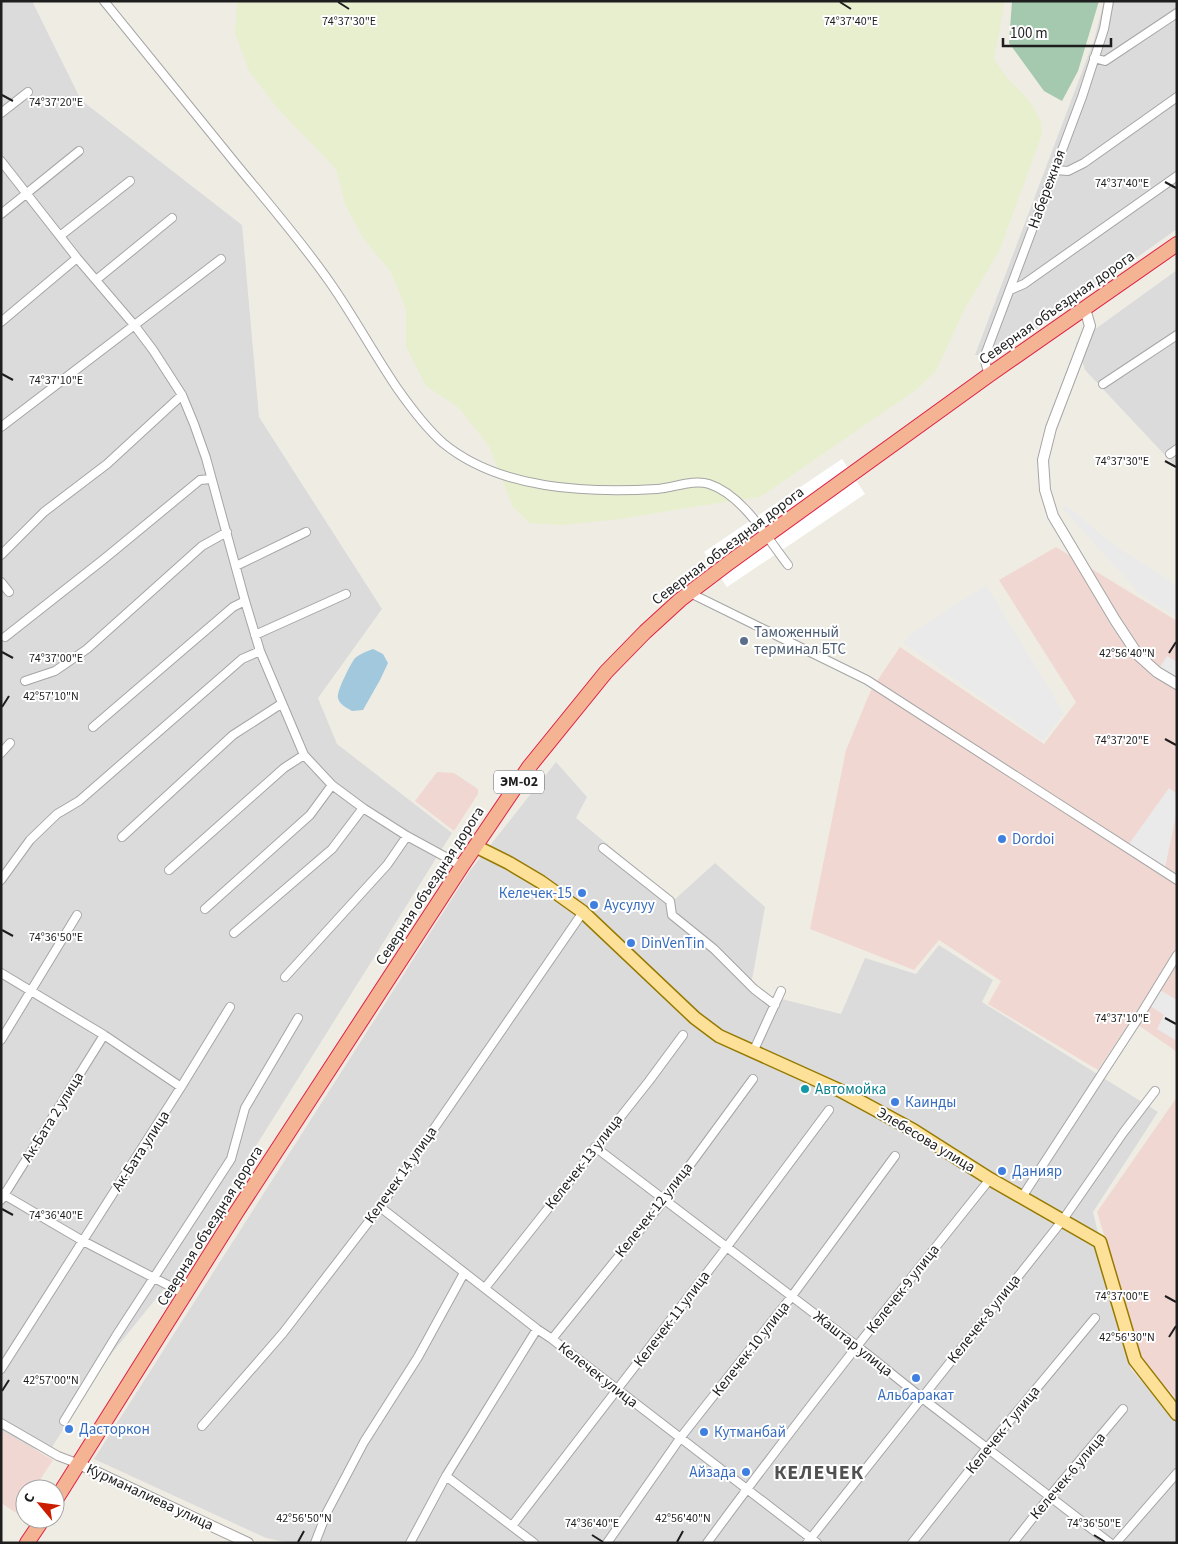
<svg xmlns="http://www.w3.org/2000/svg" width="1178" height="1544" viewBox="0 0 1178 1544" font-family="'Source Sans 3',sans-serif">
<style>
.residential{fill:#dcdbdb}
.commercial{fill:#f1d7d2}
.farmland{fill:#e8efce}
.cemetery{fill:#a4c9ae}
.parking{fill:#eaeaea}
.water{fill:#a2c8de}
.pier{fill:#fff}
.lines{fill:none;stroke-linecap:round;stroke-linejoin:round}
.minor-casing{stroke:#a5a5a5;stroke-width:10}
.tertiary-casing{stroke:#a5a5a5;stroke-width:12}
.primary-casing{stroke:#977a00;stroke-width:15}
.trunk-casing{stroke:#df1f46;stroke-width:16}
.minor{stroke:#fff;stroke-width:8}
.tertiary{stroke:#fff;stroke-width:10}
.primary{stroke:#fee199;stroke-width:12}
.trunk{stroke:#f4b493;stroke-width:14}
.ticks{fill:none;stroke:#1e1e1e;stroke-width:2}
.service-dot{fill:#5c6f8a;stroke:#fff;stroke-width:2}
.shop-dot{fill:#3f7fe0;stroke:#fff;stroke-width:2}
.culture-dot{fill:#0f9aa8;stroke:#fff;stroke-width:2}
.labels{text-anchor:middle;dominant-baseline:central;stroke-width:4;stroke-linejoin:round;paint-order:stroke}
.shield{fill:#fff;stroke:#626262;stroke-width:1}
.shield-label{font-size:14px;font-weight:bold;fill:#1e1e1e}
.street-label{font-size:15px;fill:#1e1e1e;stroke:#fff}
.service-label{font-size:15px;fill:#4e5e75;stroke:#fff;text-anchor:start}
.shop-label{font-size:15px;fill:#366cbe;stroke:#fff;text-anchor:start}
.culture-label{font-size:15px;fill:#0d838f;stroke:#fff;text-anchor:start}
.district-label{font-size:20px;font-weight:bold;letter-spacing:1px;fill:#515151;stroke:#fff}
.ticks-label{font-size:12px;text-anchor:middle;fill:#1e1e1e;stroke:#fff;stroke-width:4;stroke-linejoin:round;paint-order:stroke}
</style>
<rect width="100%" height="100%" fill="#efede3"/>
<path class="residential" d="M1,1H32L81,100L242,225L259,417L382,609L318,698L337,744L452,833L175,1275L108,1358L49,1452L1,1442Z
M1104,1H1177V229L998,356L975,355L1094,40Z
M1177,270V468L1085,370L1076,343Z
M556,762L587,797L576,818L674,900L715,863L765,907L750,991L841,1014L865,958L916,974L939,945L993,980L982,1002L1158,1112L1093,1212L1131,1369L1177,1422V1543H289L266,1538L94,1459L469,872Z"/>
<path class="commercial" d="M1056,547L1177,621V1052L1131,1020L1098,1070L988,1004L1001,981L939,940L914,970L810,929L846,750L871,690L900,647L1044,744L1076,702L999,580Z
M437,772L454,773L478,789V794L454,831L415,801Z
M1177,1097V1400L1141,1357L1097,1212Z
M1,1430L53,1460L34,1489H25V1503L18,1514L1,1503Z"/>
<path class="farmland" d="M237,1H1005L994,59L1008,79L1027,98L1035,110L1041,122L1042,134L1000,249L963,312L936,371L916,390L760,497L699,506L620,519L563,525L530,523L513,507L489,446L458,407L426,386L406,347V310L391,272L363,238L345,204L336,169L278,109L249,71L235,33Z"/>
<path class="cemetery" d="M1012,1H1099L1078,71L1062,101L1044,91L1009,43Z"/>
<path class="parking" d="M1066,505L1114,545L1177,586V617L1140,594L1062,508Z
M986,585L1064,713L1043,741L903,643L912,633Z
M1167,656L1177,662V680L1159,669Z
M1169,788L1177,794V810L1165,868L1129,844Z
M1158,989L1177,1000V1041L1157,1029L1164,1015L1149,1005Z"/>
<path class="water" d="M373,649L383,654L388,663L380,680L363,710L352,711C347,708 339,704 338,698C336,692 351,663 355,658C360,654 367,651 373,649Z"/>
<path class="pier" d="M842,459L865,494L727,587L704,552Z"/>
<g class="lines">
<defs>
<path id="minor" d="M104,1C148,55 192,110 236,164C268,203 302,242 331,284C354,317 374,354 397,388C411,408 425,427 443,443C500,490 587,493 657,489C673,488 693,479 709,484C743,495 767,538 788,565
M1094,58L1105,61L1177,13
M1,113L28,92
M1,161L77,258L135,326L153,350L182,395L194,424L206,458L245,601L260,651L304,755L332,785L363,808L407,836L462,866
M1055,170L1068,171L1084,163L1177,97
M1,214L79,151
M60,236L130,181
M96,280L172,218
M1010,290L1024,284L1177,176
M1,322L77,258
M989,375L984,358L1082,97L1104,29L1109,1
M1103,384L1177,335
M1,427L221,259
M1170,454L1177,449
M1,555L44,512L107,464L182,395
M236,566L306,532
M1,582L9,592
M690,593L867,680L1177,880
M255,635L346,594
M5,637L104,559L200,480L211,479
M25,681L55,671L87,649L202,546L227,532
M93,727L233,607L245,601
M1,753L10,743
M122,837L233,735L281,704
M603,848L670,901L672,915L714,949L754,989L775,1005
M169,870L284,768L304,755
M1,880L30,840L57,814L79,801L242,659L260,651
M205,909L310,815L332,785
M234,933L332,849L363,808
M1,973L104,1035L181,1087
M285,977L387,865L407,836
M1,1040L77,915
M753,1052L781,991
M595,1147L857,1346L922,1398L1110,1543
M1,1193L83,1241L185,1294
M1022,1197L1139,1017L1177,955
M1,1200L104,1035
M380,1207L537,1329L552,1339L817,1543
M485,1288L649,1081L683,1035
M552,1339L665,1199L753,1079
M1,1369L181,1087L230,1007
M64,1421L116,1336L231,1159L245,1108L298,1018
M1,1423L58,1456L79,1464
M202,1426L283,1333L380,1207L583,912
M446,1476L534,1543
M512,1526L726,1248L829,1110
M315,1543L327,1512L364,1442L418,1357L464,1273
M410,1543L446,1476L537,1329
M607,1543L681,1437L792,1296L895,1156
M707,1543C798,1419 894,1299 990,1179
M807,1543L1062,1221L1123,1133L1155,1091
M912,1543L987,1448L1095,1318
M1013,1543L1050,1496L1123,1409
M1116,1543L1177,1473"/>
<path id="tertiary" d="M1085,309L1090,326L1051,428L1043,460L1045,490L1053,516L1115,620L1138,655L1157,672L1177,684
M79,1464L248,1543"/>
<path id="primary" d="M475,846L509,863L541,882L583,912L695,1018L719,1036L841,1091L913,1130L990,1179L1100,1242L1135,1360L1177,1414"/>
<path id="trunk" d="M55,1501L236,1213L462,866L529,767L606,672L645,632L680,600L730,562L989,375L1177,244
M27,1543L43,1519"/>
</defs>
<use href="#minor" class="minor-casing"/>
<use href="#tertiary" class="tertiary-casing"/>
<use href="#primary" class="primary-casing"/>
<use href="#trunk" class="trunk-casing"/>
<use href="#minor" class="minor"/>
<use href="#tertiary" class="tertiary"/>
<use href="#primary" class="primary"/>
<use href="#trunk" class="trunk"/>
</g>
<path class="ticks" d="M338,2L349,9M840,2L851,9M2,95L13,101M1165,182L1176,188M2,374L13,380M1165,461L1176,467M2,652L13,658M1169,653L1176,642M2,707L9,696M1165,739L1176,745M2,930L13,936M1165,1018L1176,1024M2,1209L13,1215M1165,1296L1176,1302M1169,1337L1176,1326M2,1391L9,1380M592,1535L603,1542M1094,1535L1105,1542M298,1542L304,1531M677,1542L683,1531"/>
<circle class="service-dot" cx="744" cy="641" r="5"/>
<g class="shop-dot">
<circle cx="1002" cy="839" r="5"/>
<circle cx="582" cy="893" r="5"/>
<circle cx="594" cy="905" r="5"/>
<circle cx="631" cy="943" r="5"/>
<circle cx="895" cy="1102" r="5"/>
<circle cx="1002" cy="1171" r="5"/>
<circle cx="916" cy="1378" r="5"/>
<circle cx="69" cy="1429" r="5"/>
<circle cx="704" cy="1432" r="5"/>
<circle cx="746" cy="1472" r="5"/>
</g>
<circle class="culture-dot" cx="805" cy="1089" r="5"/>
<g class="labels">
<rect class="shield" x="494" y="770.5" width="50" height="23" rx="4"/>
<g class="shield-label">
<text x="519" y="782">ЭМ-02</text>
</g>
<g class="street-label">
<text transform="translate(1047 189) rotate(-70)">Набережная</text>
<text transform="translate(1057 308) rotate(-35)">Северная объездная дорога</text>
<text transform="translate(728 546) rotate(-37)">Северная объездная дорога</text>
<text transform="translate(430 886) rotate(-57)">Северная объездная дорога</text>
<text transform="translate(53 1117) rotate(-58)">Ак-Бата 2 улица</text>
<text transform="translate(926 1140) rotate(31)">Элебесова улица</text>
<text transform="translate(141 1151) rotate(-57)">Ак-Бата улица</text>
<text transform="translate(584 1162) rotate(-52)">Келечек-13 улица</text>
<text transform="translate(401 1175) rotate(-55)">Келечек 14 улица</text>
<text transform="translate(654 1210) rotate(-52)">Келечек-12 улица</text>
<text transform="translate(210 1226) rotate(-58)">Северная объездная дорога</text>
<text transform="translate(903 1289) rotate(-52)">Келечек-9 улица</text>
<text transform="translate(672 1319) rotate(-53)">Келечек-11 улица</text>
<text transform="translate(984 1319) rotate(-52)">Келечек-8 улица</text>
<text transform="translate(853 1344) rotate(38)">Жаштар улица</text>
<text transform="translate(751 1349) rotate(-52)">Келечек-10 улица</text>
<text transform="translate(598 1375) rotate(38)">Келечек улица</text>
<text transform="translate(1003 1430) rotate(-51)">Келечек-7 улица</text>
<text transform="translate(1068 1476) rotate(-50)">Келечек-6 улица</text>
<text transform="translate(150 1497) rotate(25)">Курманалиева улица</text>
</g>
<g class="service-label">
<text x="754" y="632">Таможенный<tspan x="754" dy="17">терминал БТС</tspan></text>
</g>
<g class="shop-label">
<text x="1012" y="839">Dordoi</text>
<text x="572" y="893" text-anchor="end">Келечек-15</text>
<text x="604" y="905">Аусулуу</text>
<text x="641" y="943">DinVenTin</text>
<text x="905" y="1102">Каинды</text>
<text x="1012" y="1171">Данияр</text>
<text x="916" y="1395" text-anchor="middle">Альбаракат</text>
<text x="79" y="1429">Дасторкон</text>
<text x="714" y="1432">Кутманбай</text>
<text x="736" y="1472" text-anchor="end">Айзада</text>
</g>
<g class="culture-label">
<text x="815" y="1089">Автомойка</text>
</g>
<g class="district-label">
<text x="819" y="1473">КЕЛЕЧЕК</text>
</g>
</g>
<g class="ticks-label">
<text x="349" y="25">74°37'30"E</text>
<text x="851" y="25">74°37'40"E</text>
<text x="56" y="106">74°37'20"E</text>
<text x="1122" y="187">74°37'40"E</text>
<text x="56" y="384">74°37'10"E</text>
<text x="1122" y="465">74°37'30"E</text>
<text x="1127" y="657">42°56'40"N</text>
<text x="56" y="662">74°37'00"E</text>
<text x="51" y="700">42°57'10"N</text>
<text x="1122" y="744">74°37'20"E</text>
<text x="56" y="941">74°36'50"E</text>
<text x="1122" y="1022">74°37'10"E</text>
<text x="56" y="1219">74°36'40"E</text>
<text x="1122" y="1300">74°37'00"E</text>
<text x="1127" y="1341">42°56'30"N</text>
<text x="51" y="1384">42°57'00"N</text>
<text x="304" y="1522">42°56'50"N</text>
<text x="683" y="1522">42°56'40"N</text>
<text x="592" y="1527">74°36'40"E</text>
<text x="1094" y="1527">74°36'50"E</text>
</g>
<rect width="1178" height="1544" fill="none" stroke="#1e1e1e" stroke-width="5"/>
<g transform="translate(40 1504) rotate(299)"><circle r="24" fill="#ffffff" stroke="#a5a5a5"/>
<path d="M0-4L9 19L0 12L-9 19Z" fill="#cb1c00"/>
<text y="-8" font-size="14" font-weight="bold" text-anchor="middle" fill="#1e1e1e">С</text>
</g>
<path d="M1003 38v8h108v-8" fill="none" stroke="#1e1e1e" stroke-width="2.5"/>
<text x="1010" y="38" font-size="15" fill="#1e1e1e" stroke="#ffffff" stroke-width="4" paint-order="stroke">100 m</text>
</svg>
